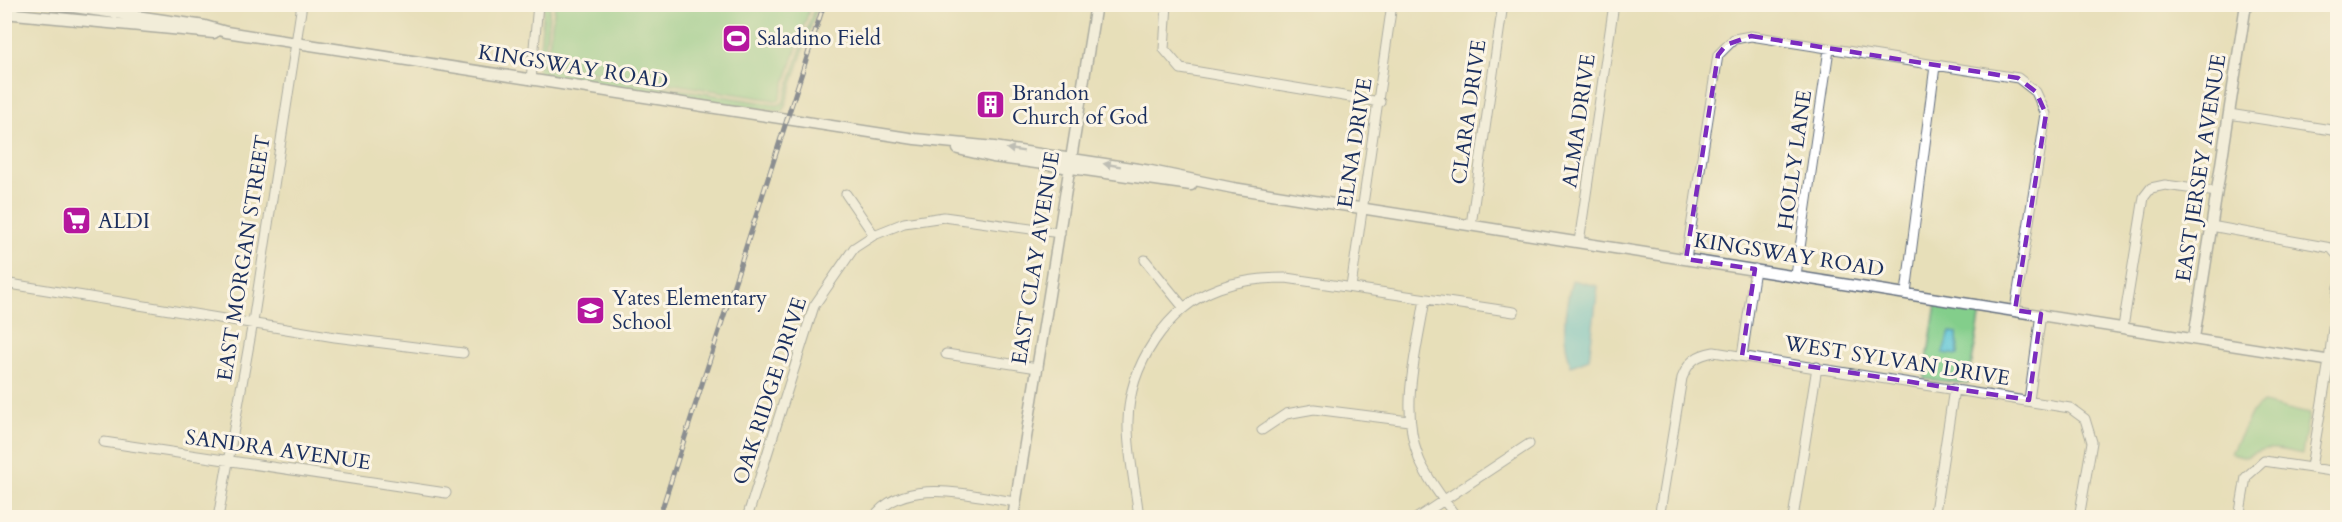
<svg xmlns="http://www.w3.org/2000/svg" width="2342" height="522" viewBox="0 0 2342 522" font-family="Cardo,serif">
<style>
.green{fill:#83ce8b;stroke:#4f7e74;stroke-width:1.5}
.water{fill:#5bc5d6;stroke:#3b7a9a;stroke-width:1.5}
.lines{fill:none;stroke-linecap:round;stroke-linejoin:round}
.minor-casing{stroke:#626d7e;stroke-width:11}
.tertiary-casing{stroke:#626d7e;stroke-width:13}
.minor{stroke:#fff;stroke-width:9}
.tertiary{stroke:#fff;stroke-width:10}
.rail-casing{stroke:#1b2f5e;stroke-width:5}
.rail{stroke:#fcf5e5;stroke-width:3;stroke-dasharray:9;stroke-linecap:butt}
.oneway{fill:#8d97ae}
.marked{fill:none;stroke:#7b2cbf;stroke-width:4.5;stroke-dasharray:12 8;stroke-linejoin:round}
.labels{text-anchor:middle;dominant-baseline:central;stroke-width:6;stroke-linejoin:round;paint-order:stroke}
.poi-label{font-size:21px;fill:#1b2f5e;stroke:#fcf5e5;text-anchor:start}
.street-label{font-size:21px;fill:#1b2f5e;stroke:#fcf5e5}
</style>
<rect width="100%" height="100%" fill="#fcf5e5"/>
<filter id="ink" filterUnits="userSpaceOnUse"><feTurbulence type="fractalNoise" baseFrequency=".0167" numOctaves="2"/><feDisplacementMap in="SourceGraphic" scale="12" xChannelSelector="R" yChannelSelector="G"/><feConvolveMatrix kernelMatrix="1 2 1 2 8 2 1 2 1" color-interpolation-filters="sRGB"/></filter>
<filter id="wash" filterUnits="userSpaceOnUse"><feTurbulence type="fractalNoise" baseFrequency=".008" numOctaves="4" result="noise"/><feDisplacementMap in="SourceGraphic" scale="24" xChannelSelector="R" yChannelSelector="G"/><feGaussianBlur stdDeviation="1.35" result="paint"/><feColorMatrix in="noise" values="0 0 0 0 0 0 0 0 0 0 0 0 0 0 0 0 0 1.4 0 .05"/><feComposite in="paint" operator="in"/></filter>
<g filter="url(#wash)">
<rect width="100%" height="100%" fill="#e7dfb9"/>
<path class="green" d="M544,5H550L543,67L778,105L783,103L815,5H818L783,112L537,77Z
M555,5V4L811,5L779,101L546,64Z
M1936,304L1981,312L1968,384L1924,379Z
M2263,403L2309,414L2302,454C2280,449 2266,444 2246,457L2231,453L2252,412Z"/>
<path class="water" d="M1572,280L1598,286L1589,359L1571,366C1561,335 1564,311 1572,280Z
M1950,332L1957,333L1958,355L1943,353Z"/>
</g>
<g filter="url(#ink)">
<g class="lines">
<defs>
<path id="minor" d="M1167,4L1164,49L1181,69L1380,102
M531,80L538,4
M2229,114L2338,131
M846,194L874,235
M1471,225L1503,4
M2211,226L2331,248L2338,256
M1579,242L1614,4
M1686,259L1718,55L1734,39L1751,36L2018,78L2036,92L2046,114L2015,310
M1145,260L1184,308
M1796,275L1829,49
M4,283L335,337L463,353
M1351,287L1392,4
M1906,293L1935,66
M1425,299C1417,351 1399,408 1419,459C1427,479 1444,500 1457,518
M2123,327L2144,197L2151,188L2165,185L2217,192
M946,354L1038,368
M1742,356L1755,269
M2029,400L2041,314
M1262,430L1286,414L1314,409L1409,421
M104,442L446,493
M2311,467L2329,361L2338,287
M218,518L253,322L302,4
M747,518L814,306L854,248L874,235L904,223L944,217L1060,233
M873,518C904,475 972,496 1016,502
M1139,518C1136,487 1127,452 1128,421C1129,367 1166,307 1219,288C1241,280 1263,278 1286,278L1514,312
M1417,518L1529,444
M1659,518L1682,378C1689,361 1696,355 1714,352L2070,408L2085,419L2092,442L2079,518
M1793,518L1817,367
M1934,518L1954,389
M2239,518L2246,477L2264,461L2338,472"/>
<path id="tertiary" d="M53,4L205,26L226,32L915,139L994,147L1151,171L1233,188L2338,362
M4,13L214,33
M958,149L993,157L1191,185
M2194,338L2246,4
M1013,518L1096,4"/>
</defs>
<use href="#minor" class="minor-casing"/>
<use href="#tertiary" class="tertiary-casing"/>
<use href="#minor" class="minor"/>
<use href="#tertiary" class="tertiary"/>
<defs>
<path id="rail" d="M659,518L824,4"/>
</defs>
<use href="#rail" class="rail-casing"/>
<use href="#rail" class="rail"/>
</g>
<defs><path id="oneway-solid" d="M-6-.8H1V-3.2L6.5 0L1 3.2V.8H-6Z" transform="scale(1.5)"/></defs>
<g class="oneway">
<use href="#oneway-solid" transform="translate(1015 150) rotate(-171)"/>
<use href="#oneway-solid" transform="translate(1112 165) rotate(-171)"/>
</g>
</g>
<path d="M0 0H2342V522H0ZM1751,36L2018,78L2036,92L2046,114L2015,310L2041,314L2029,400L1742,356L1755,269L1686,259L1718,55L1726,45Z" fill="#e7dfb9" fill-opacity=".55" fill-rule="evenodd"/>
<path class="marked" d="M1751,36L2018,78L2036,92L2046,114L2015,310L2041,314L2029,400L1742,356L1755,269L1686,259L1718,55L1726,45Z"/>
<defs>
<symbol id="stadium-square" viewBox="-11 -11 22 22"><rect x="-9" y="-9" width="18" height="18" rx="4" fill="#b5179e" stroke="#fcf5e5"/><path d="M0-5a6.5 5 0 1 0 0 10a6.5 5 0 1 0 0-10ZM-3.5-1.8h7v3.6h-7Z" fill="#fff"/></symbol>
<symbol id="building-square" viewBox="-11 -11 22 22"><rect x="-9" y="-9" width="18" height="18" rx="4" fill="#b5179e" stroke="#fcf5e5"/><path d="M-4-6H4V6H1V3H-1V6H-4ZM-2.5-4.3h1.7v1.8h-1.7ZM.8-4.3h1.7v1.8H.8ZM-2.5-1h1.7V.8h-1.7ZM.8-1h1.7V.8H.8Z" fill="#fff"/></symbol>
<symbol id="supermarket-square" viewBox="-11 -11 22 22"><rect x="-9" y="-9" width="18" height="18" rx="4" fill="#b5179e" stroke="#fcf5e5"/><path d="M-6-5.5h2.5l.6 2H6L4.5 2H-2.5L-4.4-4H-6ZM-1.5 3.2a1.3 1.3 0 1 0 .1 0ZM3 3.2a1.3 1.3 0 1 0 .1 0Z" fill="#fff"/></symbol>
<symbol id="school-square" viewBox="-11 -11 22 22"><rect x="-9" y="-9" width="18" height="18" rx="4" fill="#b5179e" stroke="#fcf5e5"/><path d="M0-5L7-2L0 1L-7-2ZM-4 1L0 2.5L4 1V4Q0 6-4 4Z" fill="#fff"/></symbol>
</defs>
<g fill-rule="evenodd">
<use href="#stadium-square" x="720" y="22" width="33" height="33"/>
<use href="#building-square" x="974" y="88" width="33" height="33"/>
<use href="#supermarket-square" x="60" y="204" width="33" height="33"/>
<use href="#school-square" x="574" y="294" width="33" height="33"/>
</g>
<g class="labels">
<g class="poi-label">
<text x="757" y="38">Saladino Field</text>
<text x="1012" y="93">Brandon<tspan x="1012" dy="24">Church of God</tspan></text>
<text x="98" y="221">ALDI</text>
<text x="612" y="298">Yates Elementary<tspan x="612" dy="24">School</tspan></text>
</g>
<g class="street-label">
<text transform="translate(573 67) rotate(9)">KINGSWAY ROAD</text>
<text transform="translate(1469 112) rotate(-82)">CLARA DRIVE</text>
<text transform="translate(1579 121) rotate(-82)">ALMA DRIVE</text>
<text transform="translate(1355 143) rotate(-81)">ELNA DRIVE</text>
<text transform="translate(1795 160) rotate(-82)">HOLLY LANE</text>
<text transform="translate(2201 168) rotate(-81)">EAST JERSEY AVENUE</text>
<text transform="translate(1789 255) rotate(9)">KINGSWAY ROAD</text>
<text transform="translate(244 258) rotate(-81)">EAST MORGAN STREET</text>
<text transform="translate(1036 258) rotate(-81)">EAST CLAY AVENUE</text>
<text transform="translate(1897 361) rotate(9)">WEST SYLVAN DRIVE</text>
<text transform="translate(770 391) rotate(-72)">OAK RIDGE DRIVE</text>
<text transform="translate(278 450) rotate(8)">SANDRA AVENUE</text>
</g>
</g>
<rect width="2342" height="522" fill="none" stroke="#fcf5e5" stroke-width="24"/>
</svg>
